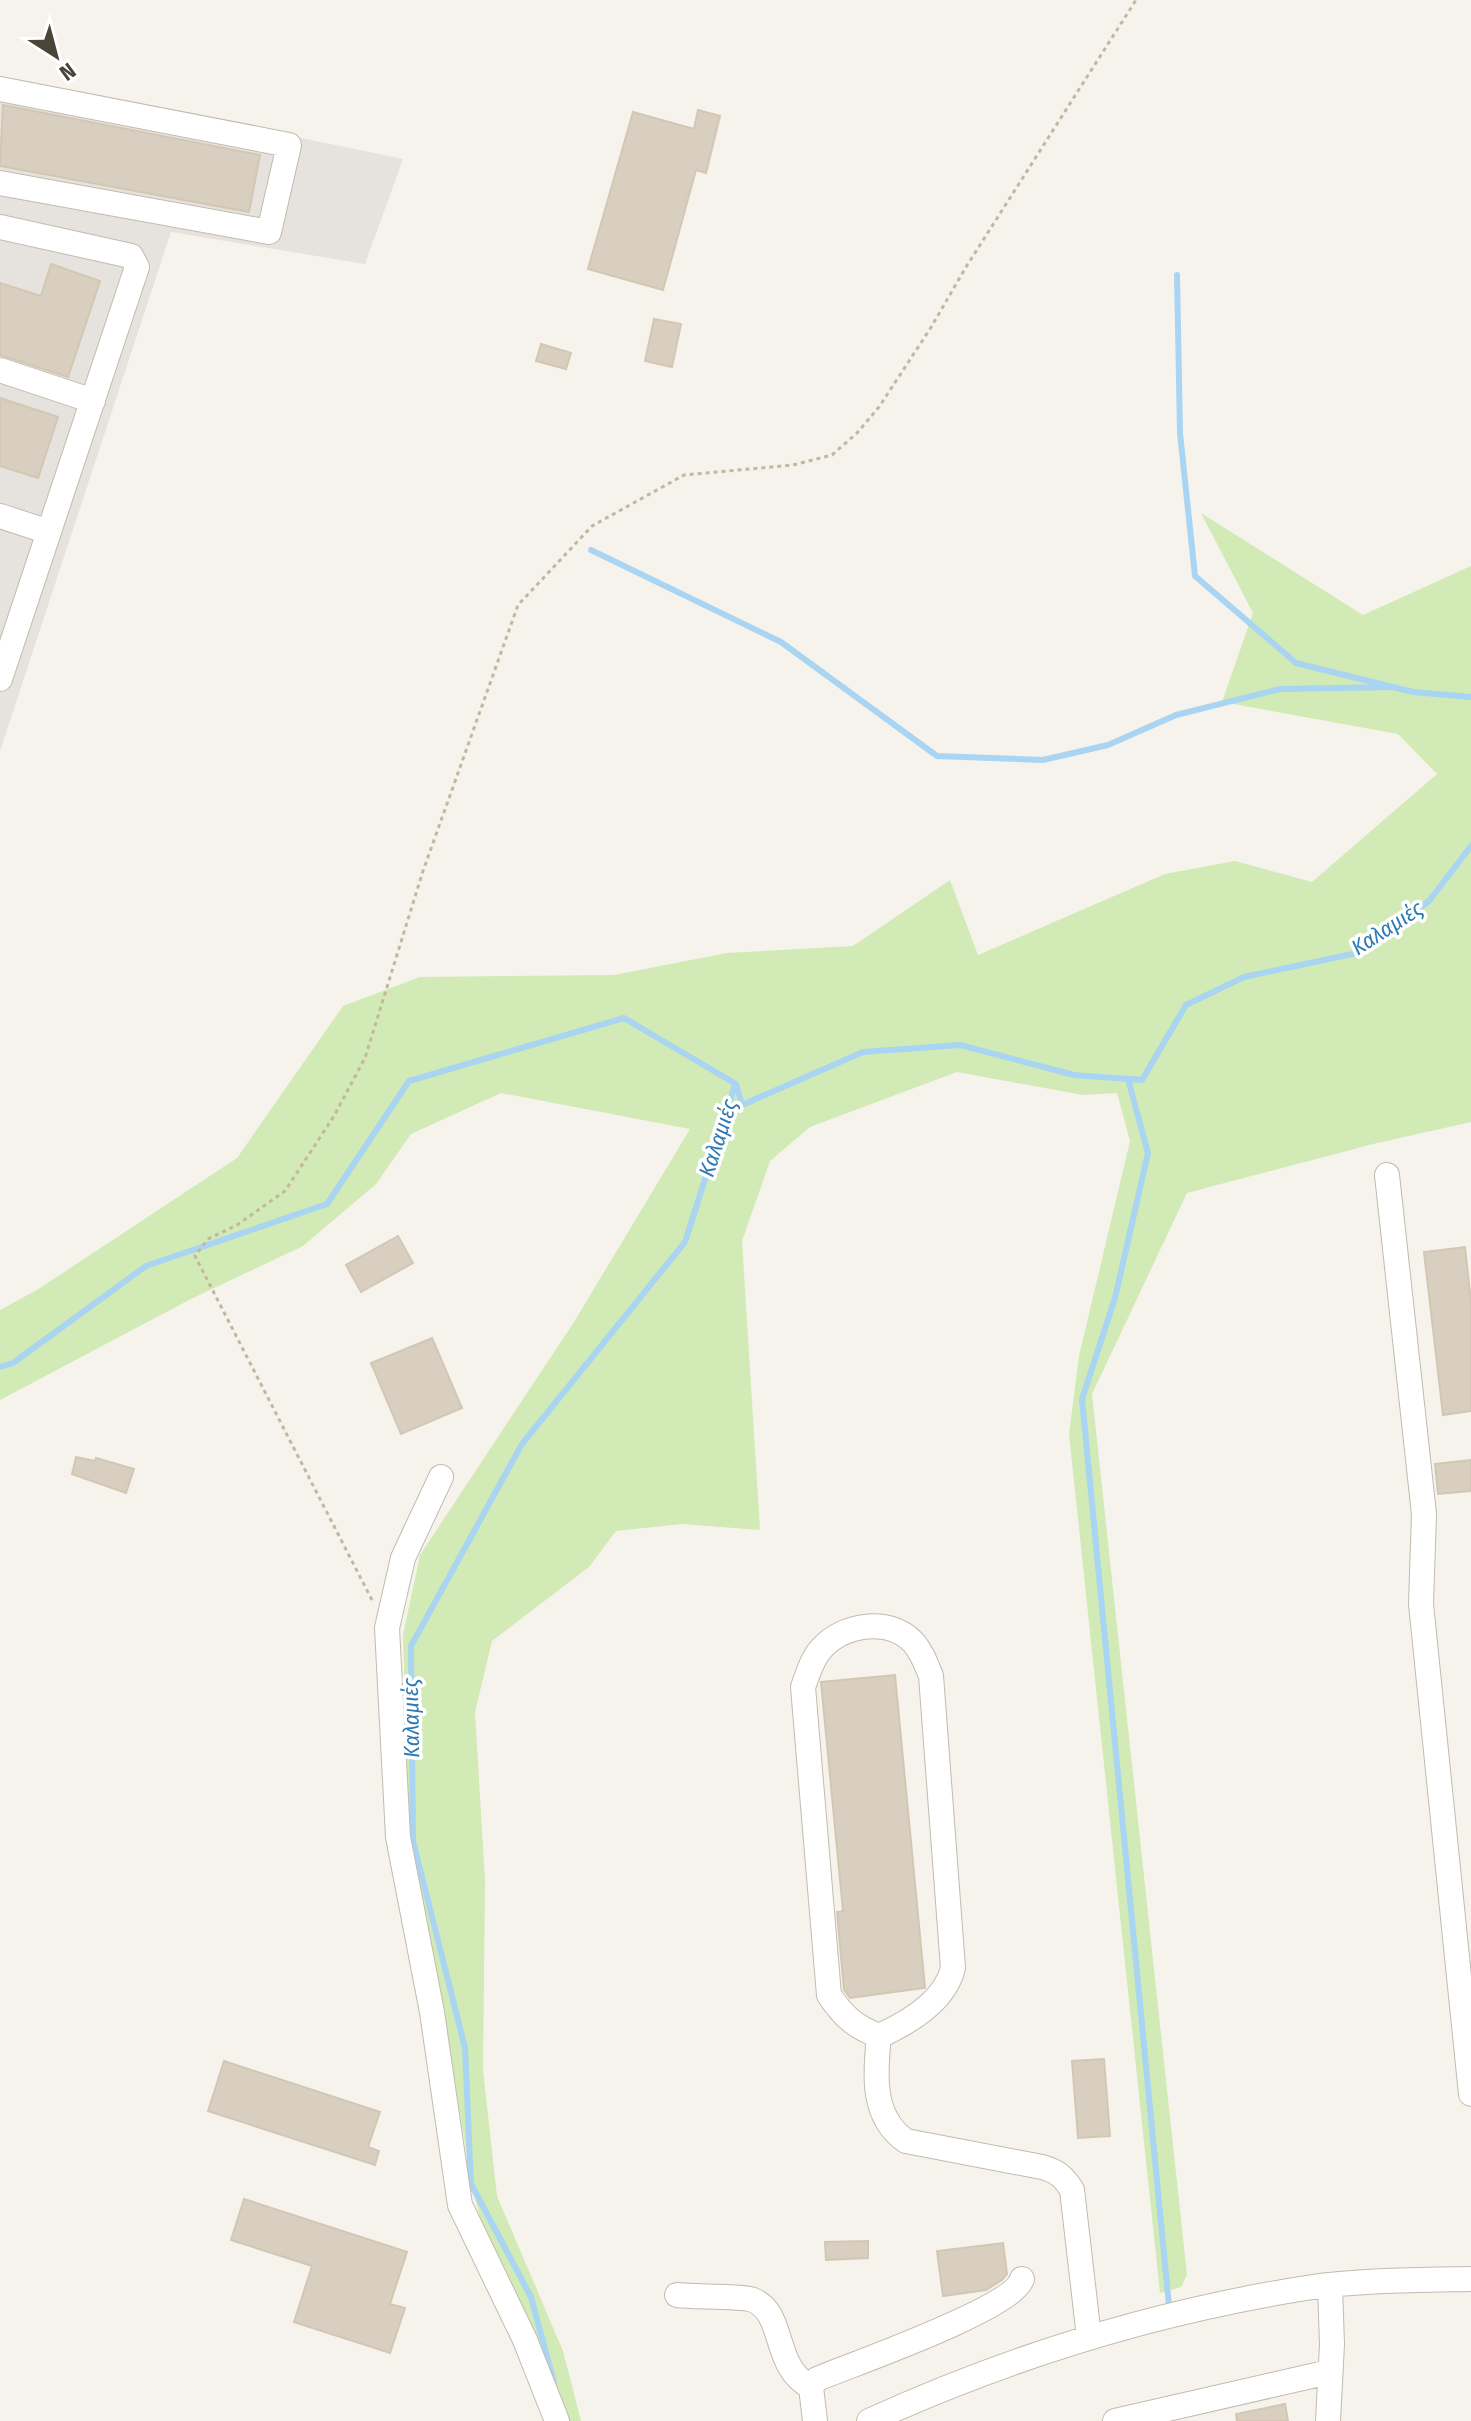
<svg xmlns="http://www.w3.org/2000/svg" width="1471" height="2421" viewBox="0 0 1471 2421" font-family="'Fira Sans Condensed',sans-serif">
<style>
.industrial{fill:#e6e2dd}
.green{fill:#d2eab5}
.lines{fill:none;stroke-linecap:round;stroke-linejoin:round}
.stream{stroke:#a9d4f2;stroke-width:6}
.building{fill:#d8cfc1;stroke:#d3c7b4;stroke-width:2}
.minor-casing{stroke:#c2bbae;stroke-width:26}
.path{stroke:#c4b79f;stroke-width:3;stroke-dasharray:4 4;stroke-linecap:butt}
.minor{stroke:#fff;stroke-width:24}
.labels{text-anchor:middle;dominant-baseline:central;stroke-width:7;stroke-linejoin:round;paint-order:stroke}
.water-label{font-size:22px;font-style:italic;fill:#2e7ab2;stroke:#fff}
</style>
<rect width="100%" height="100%" fill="#f6f3ec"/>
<path class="industrial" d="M0,76L403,159L365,264L171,232L0,751Z"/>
<path class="green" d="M1201,513L1363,615L1471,566V1122L1373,1144L1187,1193L1092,1394L1187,2275L1181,2287L1160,2293L1069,1434L1079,1356L1130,1141L1117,1093L1083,1095L957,1072L810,1127L770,1161L742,1241L760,1530L682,1524L616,1531L589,1567L492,1641L475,1712L485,1880L483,2070L497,2196L563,2351L581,2421H564L549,2360L488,2249L472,2186L446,2028L409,1847L403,1635L420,1555L574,1322L690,1129L501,1093L411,1134L376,1184L303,1246L191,1299L0,1400V1310L37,1290L237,1158L343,1006L420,977L614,975L727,953L853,946L950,880L978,955L1165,874L1235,861L1312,882L1437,774L1398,734L1222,702L1253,613Z"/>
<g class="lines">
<path class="stream" d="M1177,275L1180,433L1195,576L1296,663L1413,692L1471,697
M591,550L781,642L937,756L1043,760L1108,745L1176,715L1280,689L1395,687
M1128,1079L1148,1153L1115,1298L1082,1399L1169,2306
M0,1367L13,1363L146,1266L327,1204L409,1081L624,1018L736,1084L742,1105L863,1052L960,1045L1074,1075L1142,1080L1186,1005L1244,977L1357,953L1429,901L1471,846
M554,2383L531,2297L471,2184L465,2048L413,1841L411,1646L522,1444L685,1242L735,1085"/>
</g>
<path class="building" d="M3,105L260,155L249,212L0,166Z
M698,110L720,116L706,173L696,170L663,290L588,269L633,112L694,129Z
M51,264L100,281L68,377L0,355V283L41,296Z
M654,319L681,324L672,367L645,361Z
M541,344L571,353L566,369L536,361Z
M0,398L58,417L38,478L0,466Z
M398,1236L413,1263L361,1292L346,1265Z
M1465,1247L1471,1302V1411L1443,1415L1424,1252Z
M432,1338L462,1408L401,1434L371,1363Z
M76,1457L95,1461L96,1458L134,1469L126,1493L72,1474Z
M1471,1460V1491L1438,1494L1435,1464Z
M895,1675L925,1988L850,1998L844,1990L837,1912L843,1911L821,1682Z
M1104,2059L1110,2136L1078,2138L1072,2061Z
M224,2061L380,2112L368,2147L379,2151L375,2165L208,2111Z
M244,2199L407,2252L390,2304L405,2308L390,2353L294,2322L312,2266L231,2240Z
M868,2241V2258L826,2260L825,2242Z
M1003,2243L1007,2274L1002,2280L986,2290L943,2296L937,2251Z
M1285,2404L1288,2421H1237L1236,2414Z"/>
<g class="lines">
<defs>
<path id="minor" d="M0,89L289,145L269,232L0,183
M0,227L131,256L137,267L0,679
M0,370L93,401
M0,516L49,532
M1387,1175L1424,1514L1421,1604L1471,2094
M441,1477L403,1558L387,1628L398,1837L432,2012L460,2205L525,2340L557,2421
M879,2036C908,2023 945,2002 953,1968L931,1676C926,1664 922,1652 913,1642C889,1617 844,1624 822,1648C812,1658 808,1674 803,1687L829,1995C843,2016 855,2027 879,2036C875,2073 871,2117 906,2141L1042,2167C1057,2171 1064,2177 1072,2190L1089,2337
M677,2295C693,2297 744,2296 753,2300C786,2313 772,2368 811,2387
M815,2421L811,2387L817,2379C853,2364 1012,2309 1022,2279
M869,2421C1007,2358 1155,2312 1306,2288C1360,2280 1417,2280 1471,2279
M1115,2421L1329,2372
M1328,2421L1332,2344L1330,2286"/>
</defs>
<use href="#minor" class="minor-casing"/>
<path class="path" d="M372,1600L195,1256L208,1239L237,1225L285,1191L334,1116L365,1058L423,871L518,605L592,526L684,475L793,465L832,455L857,433L879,407L930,329L966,267L1136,0"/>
<use href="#minor" class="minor"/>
</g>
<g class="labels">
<g class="water-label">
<text transform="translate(1387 928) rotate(-33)">Καλαμιές</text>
<text transform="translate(718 1138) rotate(-72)">Καλαμιές</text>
<text transform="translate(411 1718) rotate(-91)">Καλαμιές</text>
</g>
</g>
<g transform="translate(56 56) rotate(144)" stroke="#ffffff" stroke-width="6" paint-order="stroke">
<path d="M0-6L14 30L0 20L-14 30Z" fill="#4b4439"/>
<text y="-12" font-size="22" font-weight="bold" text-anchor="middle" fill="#4b4439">N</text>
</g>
</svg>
